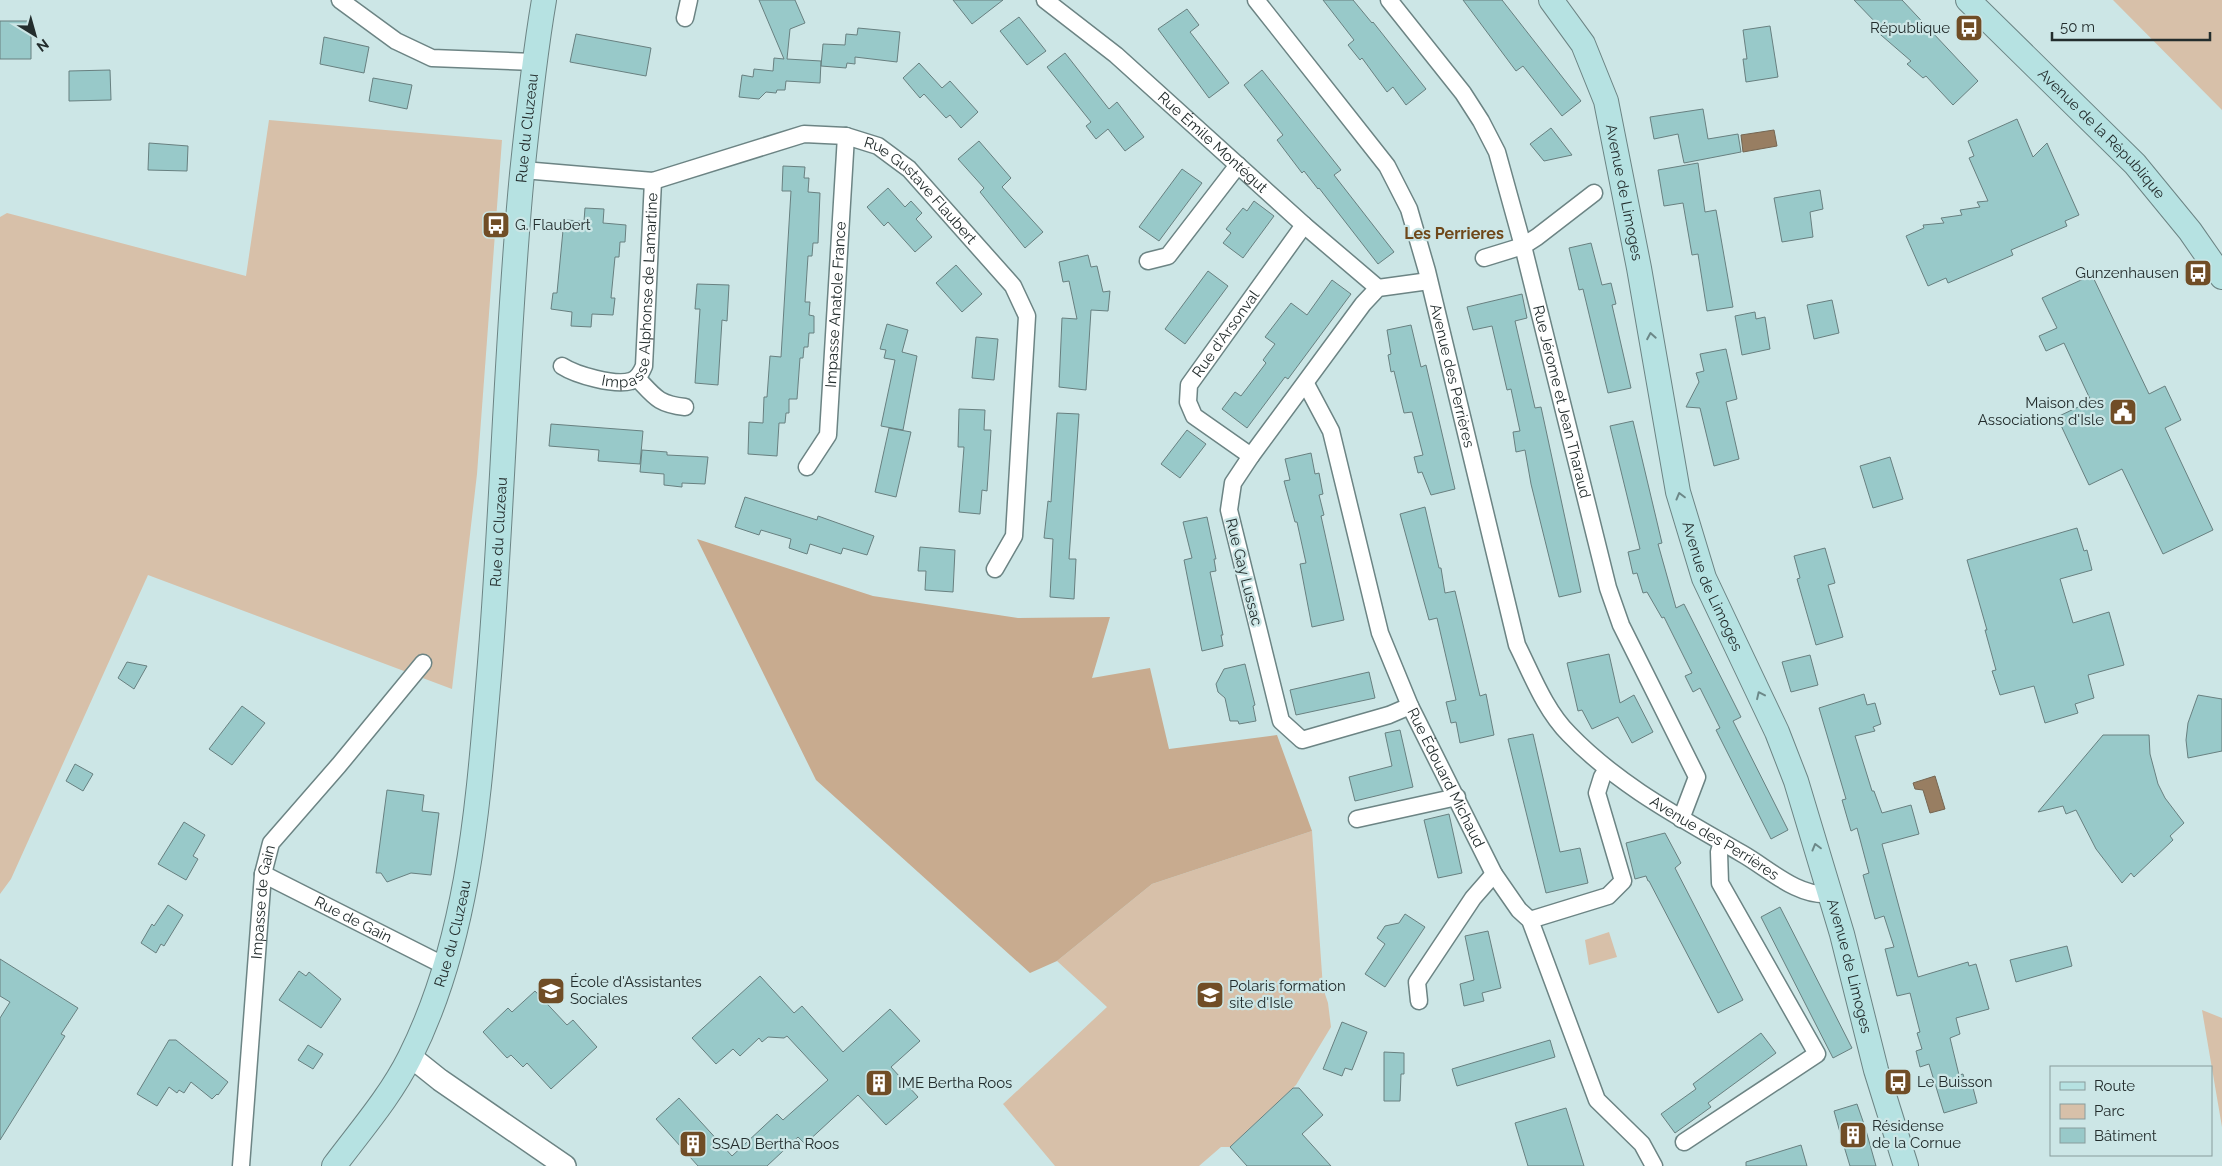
<svg xmlns="http://www.w3.org/2000/svg" width="2222" height="1166" viewBox="0 0 2222 1166" font-family="Raleway,sans-serif">
<style>
.green{fill:#d7c0a9}
.forest{fill:#c8ab8f}
.water{fill:#987e62;stroke:#756652}
.building{fill:#98c9c9;stroke:#688080}
.lines{fill:none;stroke-linecap:round;stroke-linejoin:round}
.minor-casing{stroke:#6c8484;stroke-width:19}
.tertiary-casing{stroke:#6c8484;stroke-width:24}
.secondary-casing{stroke:#6c8484;stroke-width:26}
.minor{stroke:#fff;stroke-width:16}
.tertiary{stroke:#fff;stroke-width:21}
.secondary{stroke:#b6e2e2;stroke-width:24}
.oneway{stroke:#6c8888}
.labels{text-anchor:middle;dominant-baseline:central;stroke-width:4.5;stroke-linejoin:round;paint-order:stroke}
.poi-label{font-size:15px;fill:#232d2d;stroke:#cce6e6;text-anchor:start}
.street-label{font-size:15px;fill:#232d2d;stroke:#cce6e6}
.neighbourhood-label{font-size:16px;font-weight:bold;fill:#6f481a;stroke:#cce6e6}
</style>
<rect width="100%" height="100%" fill="#cce6e6"/>
<path class="green" d="M2113,0H2222V110Z
M269,120L502,140L477,474L452,689L148,575L11,879L0,894V217L7,213L246,276Z
M1312,831L1323,988L1328,1003L1331,1027L1296,1085L1230,1147H1221L1199,1166H1055L1003,1104L1107,1007L1057,961L1152,884Z
M1609,932L1617,957L1589,965L1585,940Z
M2202,1010L2222,1018V1127Z"/>
<path class="forest" d="M697,539L873,596L1018,618L1110,617L1092,678L1150,668L1169,749L1277,735L1312,831L1152,884L1057,961L1030,973L816,780Z"/>
<path class="water" d="M1774,130L1777,146L1743,152L1741,135Z
M1935,776L1945,809L1930,813L1923,790L1915,789L1913,783Z"/>
<path class="building" d="M759,0H795L805,23L790,29L787,59L821,61L820,83L786,81L785,90H777L776,93L766,92L759,99L739,97L742,75L753,77L754,69L773,71L774,58L784,59Z
M953,0H1003L972,24Z
M1323,0H1353L1372,23L1373,22L1426,89L1406,105L1393,87L1387,92L1362,58L1360,60L1348,45L1354,40Z
M1463,0H1502L1581,101L1562,116L1523,66L1516,71Z
M1854,0H1902L1978,81L1953,105L1926,76L1923,78L1907,64L1911,61L1874,29L1878,25Z
M1187,9L1199,25L1190,32L1229,83L1209,98L1158,29Z
M1019,17L1046,51L1027,65L1000,31Z
M0,21H31V59H0Z
M1770,26L1778,77L1746,82L1743,59H1747L1743,30Z
M858,28L900,32L897,62L855,57V64L847,63L846,68L821,66L823,44L845,45L846,34L857,35Z
M576,34L651,48L646,76L570,62Z
M324,37L369,47L364,73L320,64Z
M1065,53L1109,109L1117,102L1144,137L1125,151L1108,129L1096,139L1086,126L1091,122L1047,67Z
M919,63L942,88L950,81L978,112L961,128L950,115L946,118L924,94L920,98L903,78Z
M110,70L111,100L69,101V71Z
M1262,70L1341,170L1334,175L1394,252L1378,264L1319,188L1318,189L1304,171L1302,173L1277,140L1283,135L1244,85Z
M373,78L412,85L407,109L369,101Z
M1703,109L1708,139L1738,134L1741,152L1684,163L1678,134L1654,139L1650,117Z
M2017,119L2033,157L2047,143L2079,215L2065,221L2067,226L2011,250L2013,255L1948,283L1946,278L1928,286L1906,236L1924,228L1923,225L1944,223L1941,218L1962,215L1960,210L1980,207L1977,202L1988,201L1969,158L1974,156L1968,141Z
M1551,128L1572,155L1544,161L1530,144Z
M979,141L1011,178L1002,187L1043,232L1025,248L980,192L984,188L958,159Z
M149,143L188,146L187,171L148,170Z
M1698,163L1705,212L1716,210L1733,307L1707,311L1698,254L1692,255L1683,203L1664,206L1658,170Z
M783,166L805,167L804,178H809L808,192L820,193L818,243H813L812,256H808L805,302H810L809,315L814,316V333H809L808,347H804L803,358H800L797,399H789V413H786L785,423H779L777,456L748,454L749,422L763,423L764,397H767L770,356L781,357L791,191H782Z
M1182,169L1202,183L1159,241L1139,227Z
M888,188L905,207L911,201L922,213L916,219L932,237L915,252L888,222L884,226L867,207Z
M1820,190L1823,209L1810,212L1813,237L1782,242L1774,198Z
M1254,201L1274,216L1243,258L1223,243L1231,233L1226,229L1243,208L1247,211Z
M585,208L604,209L603,223L626,225L625,242H620L619,257H615L611,298H615L613,315L592,314L591,327L571,326L572,312L551,309L553,293H557L564,220L584,221Z
M1591,243L1602,285L1611,283L1616,304L1612,305L1631,388L1608,393L1583,289L1579,290L1569,248Z
M1088,255L1091,267L1097,266L1103,292L1110,291L1108,311L1091,310L1086,390L1059,387L1062,318L1077,319L1069,281L1063,282L1059,262Z
M956,265L982,294L962,312L936,283Z
M1208,271L1228,286L1185,344L1165,329Z
M2092,275L2149,394L2165,386L2181,420L2165,428L2213,530L2163,554L2122,469L2089,485L2057,417L2091,401L2064,343L2046,351L2039,336L2057,328L2042,298Z
M1332,280L1351,294L1288,379L1285,377L1247,428L1222,409L1235,392L1241,396L1266,363L1263,360L1275,344L1265,337L1291,303L1307,315Z
M697,284L729,285L727,321L722,320L718,385L695,383L700,309H695Z
M1522,294L1527,318L1515,321L1535,408L1541,407L1581,592L1559,597L1531,484L1525,450L1516,452L1513,432L1520,431L1511,389L1507,390L1492,326L1473,330L1467,307Z
M1832,300L1839,333L1814,339L1807,305Z
M1755,312L1756,319L1765,317L1770,349L1742,355L1735,316Z
M887,324L908,330L902,352L917,356L903,430L881,426L895,360L884,358L886,350L880,349Z
M1411,325L1421,367L1426,365L1455,489L1431,495L1422,472L1418,473L1414,457L1423,455L1412,412L1404,413L1394,371L1391,372L1388,355L1391,354L1387,330Z
M976,337L998,339L994,380L972,378Z
M1726,349L1737,399L1726,402L1739,459L1714,466L1700,408L1686,407L1699,382L1696,373L1704,371L1700,354Z
M959,409L985,410L984,430H991L987,491L982,490L980,514L959,512L964,447H958Z
M1057,413L1079,414L1069,559H1076L1074,599L1050,597L1053,539L1044,538L1048,501L1051,502Z
M1633,421L1662,543L1658,544L1676,608L1684,604L1741,717L1733,721L1788,830L1771,839L1716,730L1720,728L1700,688L1693,692L1685,676L1692,673L1664,617L1662,618L1647,592L1643,593L1637,573L1633,574L1628,552L1640,549L1610,426Z
M551,424L643,431L640,464L598,461L599,450L549,446Z
M889,428L911,432L896,497L875,492Z
M1187,430L1206,444L1180,478L1161,464Z
M642,450L667,452V455L708,457L705,484L682,483V487L664,485V474L640,472Z
M1311,453L1315,474L1319,473L1323,494L1319,495L1324,515L1321,516L1344,620L1312,627L1300,564L1306,563L1297,522H1295L1284,481L1290,480L1285,459Z
M1890,457L1903,499L1873,508L1860,466Z
M745,497L817,520L818,516L874,536L867,555L843,548L841,554L810,544L807,554L789,548L791,539L761,530L759,535L735,527Z
M1425,507L1439,568H1441L1445,593L1455,591L1480,696L1486,694L1494,735L1460,743L1456,722L1451,723L1446,702L1456,700L1437,618L1429,620L1400,514Z
M1207,517L1216,559H1214L1216,571L1210,572L1223,635H1221L1223,646L1202,651L1184,560L1192,558L1183,522Z
M2077,528L2084,551L2087,550L2092,570L2060,579L2073,623L2109,612L2124,665L2088,675L2094,698L2075,704L2078,713L2045,723L2034,686L2000,695L1992,671L1996,670L1985,630H1987L1967,560Z
M920,547L955,550L953,592L925,590L926,571H918Z
M1825,548L1835,583L1828,585L1843,637L1816,645L1797,579L1800,578L1794,556Z
M1609,654L1620,703L1634,695L1653,732L1632,743L1618,717L1592,729L1582,710L1578,711L1567,663Z
M1810,655L1818,685L1791,692L1782,662Z
M127,662L147,666L134,689L118,678Z
M1245,664L1255,705L1253,706L1256,721L1239,724L1238,721H1230L1225,698L1218,692L1216,684L1224,669Z
M1369,672L1375,698L1296,715L1290,690Z
M1864,694L1867,705L1875,703L1881,724L1873,727L1875,731L1855,736L1872,791H1874L1882,813L1911,805L1919,834L1882,844L1918,977L1968,962L1969,966L1976,964L1989,1009L1956,1018L1960,1034L1950,1038L1959,1075L1963,1074L1966,1086L1972,1084L1977,1103L1944,1113L1929,1064L1920,1067L1916,1051L1922,1049L1917,1033L1920,1032L1910,993L1897,996L1885,949L1894,947L1884,916L1875,919L1863,875L1869,873L1857,828L1851,831L1842,800L1846,799L1819,708Z
M2198,695L2222,699V751L2188,758L2186,740L2188,723Z
M242,706L265,723L232,765L209,749Z
M1400,730L1413,787L1355,801L1349,777L1392,766L1385,733Z
M1533,734L1560,852L1580,848L1588,883L1546,893L1508,739Z
M2103,735H2149L2150,754L2158,784L2165,798L2184,823L2170,836L2173,840L2134,877L2131,873L2122,883L2096,849L2076,810L2066,814L2063,806L2038,812Z
M75,764L93,774L83,791L66,781Z
M387,790L424,795L422,811L439,813L431,875L411,873L387,882L381,873H376Z
M1449,814L1462,873L1438,878L1424,820Z
M184,822L205,835L193,856L198,859L186,880L158,864Z
M1665,833L1681,863L1675,868L1743,1000L1718,1013L1649,881H1648L1646,876L1635,879L1626,843Z
M168,905L183,915L164,946L161,944L156,953L141,943L152,924L154,926Z
M1780,907L1852,1048L1833,1058L1761,917Z
M1405,914L1425,927L1385,987L1365,974L1385,944L1377,938L1385,926L1399,923Z
M1488,931L1501,988L1482,993L1484,1001L1464,1006L1460,984L1474,980L1465,936Z
M2067,946L2072,966L2016,982L2010,960Z
M0,959L78,1008L61,1034L65,1036L0,1140V1018L10,1002L0,996Z
M299,971L306,976L309,972L341,999L321,1028L279,1000Z
M760,976L794,1013L802,1006L843,1052L890,1009L920,1041L891,1067L918,1097L886,1125L858,1095L805,1144L798,1137L767,1166H698L656,1119L679,1098L732,1156L777,1114L783,1120L828,1080L787,1036L784,1038L768,1037L762,1042L759,1038L740,1056L733,1049L716,1064L692,1038Z
M535,991L567,1025L573,1020L597,1047L551,1089L527,1063L523,1067L511,1055L507,1058L483,1032L508,1008L512,1012Z
M1342,1022L1367,1032L1352,1070L1345,1068L1342,1076L1323,1069Z
M1761,1033L1776,1053L1708,1103L1711,1107L1675,1133L1661,1114L1696,1089L1693,1084Z
M169,1040H176L228,1082L218,1095L217,1094L212,1099L191,1082L184,1093L179,1090L177,1093L169,1087L157,1106L137,1094Z
M1550,1040L1555,1057L1457,1086L1452,1069Z
M308,1045L323,1054L313,1069L298,1060Z
M1384,1052L1404,1053V1074H1401L1400,1101H1384Z
M1293,1088H1299L1323,1115L1302,1134L1331,1166H1247L1230,1147Z
M1857,1104L1865,1127L1876,1166H1850L1843,1143L1834,1111Z
M1566,1108L1584,1166H1528L1515,1123Z
M1801,1145L1807,1166H1746V1162Z"/>
<g class="lines">
<defs>
<g id="minor">
<path d="M340,0L396,41L432,58L534,62"/>
<path id="s1" d="M1045,0L1116,55L1304,225L1378,288"/>
<path id="s2" d="M1256,0L1387,166L1409,209L1427,271L1517,645C1532,675 1545,710 1569,734C1618,785 1681,818 1741,853C1768,868 1797,897 1829,894"/>
<path id="s3" d="M1389,0L1463,93L1481,121L1497,152L1523,246L1608,588L1621,625L1697,777L1681,819"/>
<path d="M685,18L689,0"/>
<path id="s4" d="M523,170L653,181L804,134L846,136L878,146L909,169L1013,286L1027,316L1014,536L995,569"/>
<path d="M1484,258L1523,246L1537,237L1594,193"/>
<path d="M1148,261L1168,256L1238,165"/>
<path id="s5" d="M562,366C576,375 615,386 631,381C638,379 641,373 644,366L653,181"/>
<path d="M637,378C655,397 658,404 685,407"/>
<path id="s6" d="M1306,384L1331,431L1380,633L1410,706L1494,874L1519,910L1530,920L1597,1100L1642,1144L1654,1166"/>
<path id="s7" d="M1251,456L1194,416L1188,402L1189,385L1304,225"/>
<path id="s8" d="M807,467L828,435L846,136"/>
<path d="M1410,706L1389,715L1302,740L1281,721L1229,510L1233,483L1251,456L1363,304L1378,288L1429,281"/>
<path d="M1357,819L1457,797"/>
<path id="s9" d="M263,874L445,966"/>
<path d="M1530,920L1608,896L1623,881L1597,793L1602,777L1607,769"/>
<path d="M1419,1001L1417,982L1473,898L1494,874"/>
<path d="M1684,1142L1817,1054L1720,883L1719,852L1722,842"/>
<path id="s10" d="M241,1166L263,874L271,843L339,765L423,663"/>
</g>
<path id="tertiary" d="M410,1056L440,1080L565,1166"/>
<g id="secondary">
<path id="s11" d="M1551,0L1583,44L1606,101L1639,268L1678,492L1704,578L1777,732L1796,781L1842,934L1876,1070L1906,1166"/>
<path id="s12" d="M1968,0L2135,164L2190,231L2222,277"/>
<path id="s13" d="M334,1166C360,1131 390,1097 410,1057C469,939 478,804 489,675C503,508 506,340 522,174C528,116 534,58 544,0"/>
</g>
</defs>
<use href="#minor" class="minor-casing"/>
<use href="#tertiary" class="tertiary-casing"/>
<use href="#secondary" class="secondary-casing"/>
<use href="#minor" class="minor"/>
<use href="#tertiary" class="tertiary"/>
<use href="#secondary" class="secondary"/>
</g>
<defs><path id="oneway-chevron" d="M-2-3.5L2.5 0L-2 3.5" fill="none" stroke-width="1.6" stroke-linecap="round" stroke-linejoin="round" transform="scale(1.25)"/></defs>
<g class="oneway">
<use href="#oneway-chevron" transform="translate(1651 336) rotate(-100)"/>
<use href="#oneway-chevron" transform="translate(1680 496) rotate(-105)"/>
<use href="#oneway-chevron" transform="translate(1760 695) rotate(-115)"/>
<use href="#oneway-chevron" transform="translate(1816 847) rotate(-105)"/>
</g>
<defs>
<symbol id="bus-square" viewBox="-11 -11 22 22"><rect x="-9" y="-9" width="18" height="18" rx="4" fill="#704d26" stroke="#cce6e6"/><path d="M-5-6H5V4H4V6H2V4H-2V6H-4V4H-5ZM-3.5-4V0h7V-4ZM-3.5 1.2v1.5H-2V1.2ZM2 1.2v1.5H3.5V1.2Z" fill="#fff"/></symbol>
<symbol id="civic-square" viewBox="-11 -11 22 22"><rect x="-9" y="-9" width="18" height="18" rx="4" fill="#704d26" stroke="#cce6e6"/><path d="M-.6-6.5H3V-4.5H.6V-3L4-1V1h2V6H-6V1h2V-1L-.6-3ZM-1.2 2.5V6h2.4V2.5Z" fill="#fff"/></symbol>
<symbol id="university-square" viewBox="-11 -11 22 22"><rect x="-9" y="-9" width="18" height="18" rx="4" fill="#704d26" stroke="#cce6e6"/><path d="M0-5L7-2L0 1L-7-2ZM-4 1L0 2.5L4 1V4Q0 6-4 4Z" fill="#fff"/></symbol>
<symbol id="building-square" viewBox="-11 -11 22 22"><rect x="-9" y="-9" width="18" height="18" rx="4" fill="#704d26" stroke="#cce6e6"/><path d="M-4-6H4V6H1V3H-1V6H-4ZM-2.5-4.3h1.7v1.8h-1.7ZM.8-4.3h1.7v1.8H.8ZM-2.5-1h1.7V.8h-1.7ZM.8-1h1.7V.8H.8Z" fill="#fff"/></symbol>
</defs>
<g fill-rule="evenodd">
<use href="#bus-square" x="1953" y="12" width="32" height="32"/>
<use href="#bus-square" x="480" y="209" width="32" height="32"/>
<use href="#bus-square" x="2182" y="257" width="32" height="32"/>
<use href="#civic-square" x="2107" y="396" width="32" height="32"/>
<use href="#university-square" x="535" y="975" width="32" height="32"/>
<use href="#university-square" x="1194" y="979" width="32" height="32"/>
<use href="#bus-square" x="1882" y="1066" width="32" height="32"/>
<use href="#building-square" x="863" y="1067" width="32" height="32"/>
<use href="#building-square" x="1837" y="1119" width="32" height="32"/>
<use href="#building-square" x="677" y="1128" width="32" height="32"/>
</g>
<g class="labels">
<g class="poi-label">
<text x="1950" y="28" text-anchor="end">République</text>
<text x="515" y="225">G. Flaubert</text>
<text x="2179" y="273" text-anchor="end">Gunzenhausen</text>
<text x="2104" y="403" text-anchor="end">Maison des<tspan x="2104" dy="17">Associations d'Isle</tspan></text>
<text x="570" y="982">École d'Assistantes<tspan x="570" dy="17">Sociales</tspan></text>
<text x="1229" y="986">Polaris formation<tspan x="1229" dy="17">site d'Isle</tspan></text>
<text x="1917" y="1082">Le Buisson</text>
<text x="898" y="1083">IME Bertha Roos</text>
<text x="1872" y="1126">Résidense<tspan x="1872" dy="17">de la Cornue</tspan></text>
<text x="712" y="1144">SSAD Bertha Roos</text>
</g>
<g class="street-label">
<text stroke="none"><textPath href="#s13" startOffset="1074">Rue du Cluzeau</textPath></text>
<text stroke="none"><textPath href="#s12" startOffset="189">Avenue de la République</textPath></text>
<text stroke="none"><textPath href="#s1" startOffset="220">Rue Émile Montégut</textPath></text>
<text stroke="none"><textPath href="#s11" startOffset="209">Avenue de Limoges</textPath></text>
<text stroke="none"><textPath href="#s4" startOffset="425">Rue Gustave Flaubert</textPath></text>
<text stroke="none"><textPath href="#s5" startOffset="154">Impasse Alphonse de Lamartine</textPath></text>
<text stroke="none"><textPath href="#s8" startOffset="169">Impasse Anatole France</textPath></text>
<text stroke="none"><textPath href="#s7" startOffset="165">Rue d'Arsonval</textPath></text>
<text stroke="none"><textPath href="#s2" startOffset="432">Avenue des Perrières</textPath></text>
<text stroke="none"><textPath href="#s3" startOffset="445">Rue Jérome et Jean Tharaud</textPath></text>
<text stroke="none"><textPath href="#s13" startOffset="669">Rue du Cluzeau</textPath></text>
<text transform="translate(1244 572) rotate(76)">Rue Gay Lussac</text>
<text stroke="none"><textPath href="#s11" startOffset="614">Avenue de Limoges</textPath></text>
<text stroke="none"><textPath href="#s6" startOffset="420">Rue Édouard Michaud</textPath></text>
<text stroke="none"><textPath href="#s2" startOffset="992">Avenue des Perrières</textPath></text>
<text stroke="none"><textPath href="#s10" startOffset="265">Impasse de Gain</textPath></text>
<text stroke="none"><textPath href="#s9" startOffset="101">Rue de Gain</textPath></text>
<text stroke="none"><textPath href="#s13" startOffset="264">Rue du Cluzeau</textPath></text>
<text stroke="none"><textPath href="#s11" startOffset="1019">Avenue de Limoges</textPath></text>
</g>
<g class="neighbourhood-label">
<text x="1454" y="233">Les Perrieres</text>
</g>
</g>
<rect x="2050" y="1066" width="162" height="90" fill="#cce6e6" stroke="#889c9c"/>
<rect x="2060" y="1082" width="25" height="8" fill="#b6e2e2" stroke="#889c9c"/>
<text x="2094" y="1091" font-size="15" fill="#232d2d">Route</text>
<rect x="2060" y="1104" width="25" height="15" fill="#d7c0a9" stroke="#889c9c"/>
<text x="2094" y="1116" font-size="15" fill="#232d2d">Parc</text>
<rect x="2060" y="1128" width="25" height="15" fill="#98c9c9" stroke="#889c9c"/>
<text x="2094" y="1141" font-size="15" fill="#232d2d">Bâtiment</text>
<g transform="translate(35 35) rotate(143)" stroke="#cce6e6" stroke-width="4" paint-order="stroke">
<path d="M0-4L9 19L0 12L-9 19Z" fill="#232d2d"/>
<text y="-8" font-size="14" font-weight="bold" text-anchor="middle" fill="#232d2d">N</text>
</g>
<path d="M2052 32v8h158v-8" fill="none" stroke="#232d2d" stroke-width="2.5"/>
<text x="2060" y="32" font-size="15" fill="#232d2d" stroke="#cce6e6" stroke-width="4" paint-order="stroke">50 m</text>
</svg>
